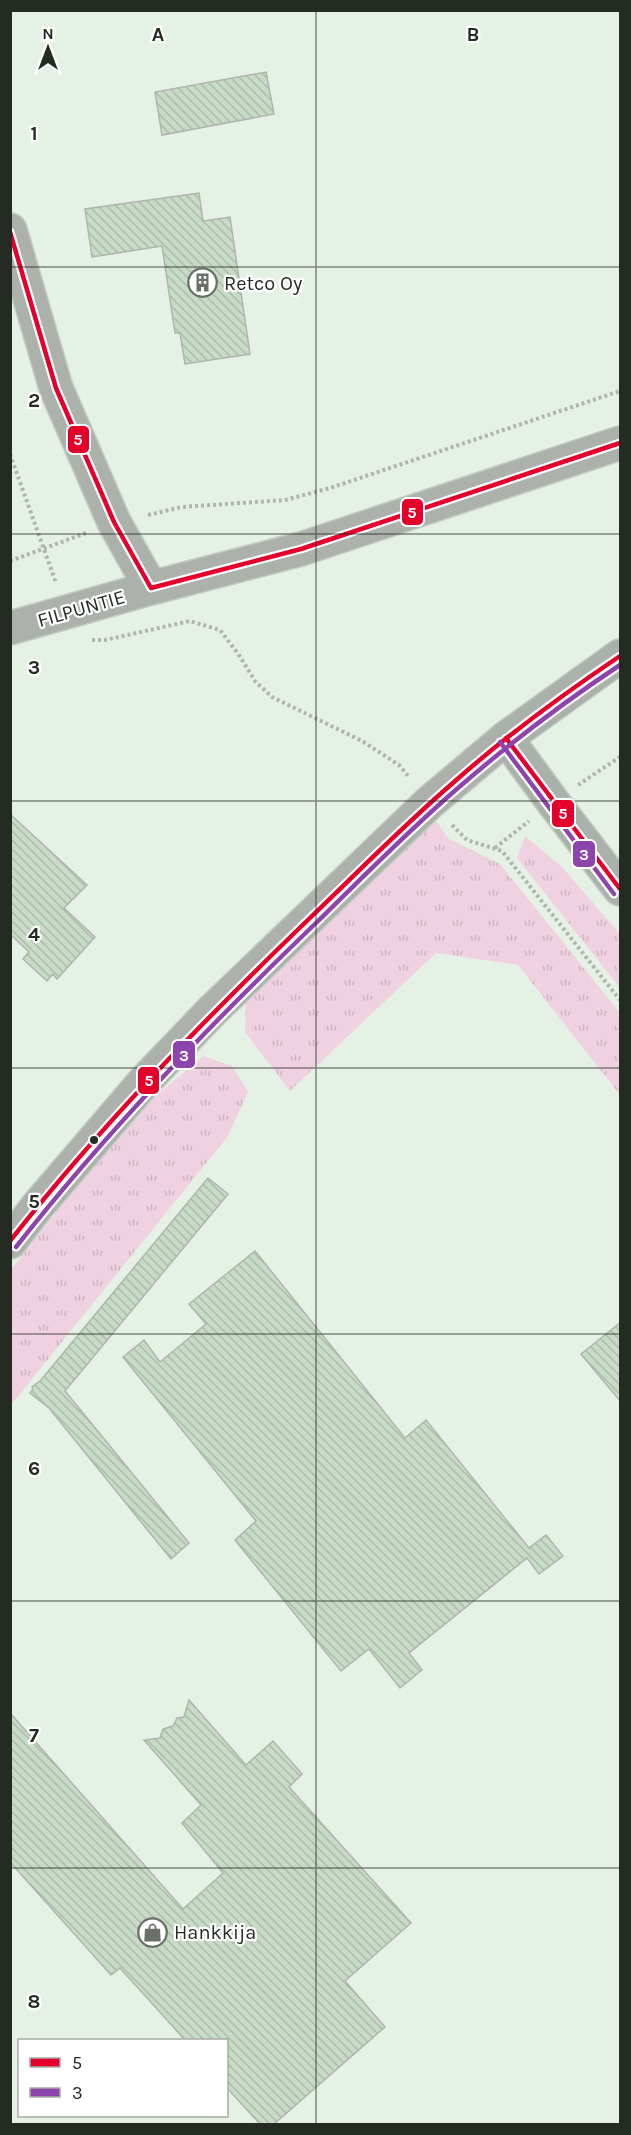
<svg xmlns="http://www.w3.org/2000/svg" width="631" height="2135" font-family="Karla,sans-serif">
  <defs>
    <pattern id="grass-tufts" width="24" height="20" patternUnits="userSpaceOnUse" patternTransform="scale(1.5)"><rect width="24" height="20" fill="#f0d1e1"/><path d="M3 7l-1-3M5 7V3M7 7l1-3M15 17l-1-3M17 17v-4M19 17l1-3" fill="none" stroke="#ceb4c1"/></pattern>
    <pattern id="building-back-hatch" width="6" height="6" patternUnits="userSpaceOnUse" patternTransform="scale(1.5)"><rect width="6" height="6" fill="#c8dbc6"/><path d="M-1 5l2 2M0 0l6 6M5-1l2 2" fill="none" stroke="#acbcaa"/></pattern>
  </defs>
  <rect width="100%" height="100%" fill="#e6f1e5"/>
  <path fill="url(#grass-tufts)" d="M436,821L449,839L500,864L620,1013V1095L518,965L436,953L290,1091L245,1032L246,999L331,915Z
    M525,836L562,867L620,934V988L517,858Z
    M203,1056L232,1066L248,1092L228,1136L11,1405V1270L72,1192L151,1100Z"/>
  <path fill="url(#building-back-hatch)" stroke="#adb5ac" stroke-width="1.5" d="M266,72L274,114L162,135L155,92Z
    M199,193L203,221L230,217L250,354L185,364L180,333H175L162,246L92,257L85,209Z
    M10,814L87,885L64,908L95,937L57,979L53,974L47,981L23,959L29,952L10,934Z
    M208,1178L228,1194L65,1391L189,1543L171,1559L49,1408L30,1393L33,1389L32,1387L41,1380Z
    M255,1251L405,1438L426,1420L529,1548L546,1535L563,1556L539,1574L527,1558L409,1653L422,1670L400,1688L369,1649L341,1671L235,1540L256,1521L123,1357L144,1340L160,1362L206,1324L189,1304Z
    M621,1322V1402L581,1354Z
    M189,1700L246,1765L273,1741L302,1774L289,1787L411,1923L345,1981L385,2027L274,2124H260L226,2087V2040H185L120,1968L111,1975L10,1862V1713L183,1909L223,1873L182,1823L201,1805L144,1740L160,1738L163,1729L173,1726L177,1718L184,1717Z"/>
  <g fill="none" stroke-linecap="round" stroke-linejoin="round">
    <defs>
      <path id="minor" d="M10,628L151,588"/>
      <path id="tertiary" d="M10,230L56,388L114,522L151,588L301,549L620,443
        M10,1242L36,1208L143,1083L212,1011L430,802L506,738"/>
      <path id="secondary" d="M620,656L506,738L553,802L620,889"/>
    </defs>
    <use href="#minor" stroke="#c4cdc3" stroke-width="36"/>
    <use href="#tertiary" stroke="#c4cdc3" stroke-width="36"/>
    <use href="#secondary" stroke="#c4cdc3" stroke-width="36"/>
    <path stroke="#afb5ae" stroke-width="4" stroke-dasharray="3 3" stroke-linecap="butt" d="M10,454L56,583
      M148,515L182,507L285,500L330,488L620,391
      M10,561L86,533
      M92,640H105L190,621L220,630L239,655L255,681L272,697L362,741L399,765L409,777
      M578,785L620,757
      M452,825L467,840L502,851L620,1000
      M495,848L529,821"/>
    <use href="#minor" stroke="#acb1ac" stroke-width="33"/>
    <use href="#tertiary" stroke="#acb1ac" stroke-width="33"/>
    <use href="#secondary" stroke="#aab1aa" stroke-width="33"/>
    <defs>
      <path id="bus-1" d="M10,232L56,388L114,522L151,588L301,549L620,443
        M506,738L620,889
        M10,1241C102,1124 205,1019 312,916C359,871 405,824 454,782C506,736 562,695 620,656"/>
      <path id="bus-2" d="M500,742L614,894
        M16,1247C108,1130 210,1025 317,922C364,876 409,830 458,788C510,743 564,702 620,665"/>
    </defs>
    <use href="#bus-1" stroke="#fff" stroke-width="9"/>
    <use href="#bus-2" stroke="#fff" stroke-width="9"/>
    <use href="#bus-1" stroke="#e4002b" stroke-width="4.5"/>
    <use href="#bus-2" stroke="#8e44ad" stroke-width="4.5"/>
  </g>
  <path fill="none" stroke="#242b23" stroke-width="1.5" stroke-opacity="0.55" d="M316,10V2124M10,267H620M10,534H620M10,801H620M10,1068H620M10,1334H620M10,1601H620M10,1868H620"/>
  <defs>
    <symbol id="building-ring" viewBox="-11 -11 22 22"><circle r="9.5" fill="#fff" stroke="#687067" stroke-width="1.5"/><path d="M-4-6H4V6H1V3H-1V6H-4ZM-2.5-4.3h1.7v1.8h-1.7ZM.8-4.3h1.7v1.8H.8ZM-2.5-1h1.7V.8h-1.7ZM.8-1h1.7V.8H.8Z" fill="#687067"/></symbol>
    <symbol id="shop-ring" viewBox="-11 -11 22 22"><circle r="9.5" fill="#fff" stroke="#687067" stroke-width="1.5"/><path d="M-5-2.5h2.3a2.7 3.5 0 0 1 5.4 0H5L5.5 6h-11ZM-1.5-2.5h3a1.5 2.3 0 0 0-3 0Z" fill="#687067"/></symbol>
  </defs>
  <g fill-rule="evenodd">
    <use href="#building-ring" x="186" y="266" width="33" height="33"/>
    <use href="#shop-ring" x="136" y="1916" width="33" height="33"/>
  </g>
  <circle fill="#242b23" stroke="#fff" stroke-width="2" cx="94" cy="1140" r="5"/>
  <g text-anchor="middle" stroke-width="4.5" stroke-linejoin="round" paint-order="stroke">
    <g font-size="20" fill="#242b23" stroke="#fff" text-anchor="start">
      <text x="224" y="290">Retco Oy</text>
      <text x="174" y="1939">Hankkija</text>
    </g>
    <g font-size="20" fill="#242b23" stroke="#fff">
      <text transform="translate(81 608) rotate(-16)" y="7">FILPUNTIE</text>
    </g>
  </g>
  <g font-size="20" text-anchor="middle" font-weight="bold" fill="#242b23" stroke="#fff" stroke-width="4.5" stroke-linejoin="round" paint-order="stroke">
    <text x="158" y="41">A</text>
    <text x="473" y="41">B</text>
    <text x="34" y="140">1</text>
    <text x="34" y="407">2</text>
    <text x="34" y="674">3</text>
    <text x="34" y="941">4</text>
    <text x="34" y="1208">5</text>
    <text x="34" y="1475">6</text>
    <text x="34" y="1742">7</text>
    <text x="34" y="2008">8</text>
  </g>
  <g stroke="#fff" stroke-width="2">
    <rect x="67" y="425" width="23" height="29" rx="6" fill="#e4002b"/>
    <rect x="401" y="498" width="23" height="28" rx="6" fill="#e4002b"/>
    <rect x="551" y="799" width="24" height="29" rx="6" fill="#e4002b"/>
    <rect x="572" y="840" width="24" height="28" rx="6" fill="#8e44ad"/>
    <rect x="172" y="1040" width="24" height="29" rx="6" fill="#8e44ad"/>
    <rect x="137" y="1066" width="23" height="29" rx="6" fill="#e4002b"/>
  </g>
  <g font-size="16" text-anchor="middle" font-weight="bold" fill="#fff">
    <text x="78" y="445">5</text>
    <text x="412" y="518">5</text>
    <text x="563" y="819">5</text>
    <text x="584" y="860">3</text>
    <text x="184" y="1061">3</text>
    <text x="149" y="1086">5</text>
  </g>
  <rect width="631" height="2135" fill="none" stroke="#242b23" stroke-width="24"/>
  <rect x="18" y="2039" width="210" height="78" fill="#ffffff" stroke="#a7aaa7" stroke-width="1.5"/>
  <rect x="30" y="2058" width="30" height="9" fill="#e4002b" stroke="#a7aaa7" stroke-width="1.5"/>
  <text x="72" y="2069" font-size="18" fill="#242b23">5</text>
  <rect x="30" y="2088" width="30" height="9" fill="#8e44ad" stroke="#a7aaa7" stroke-width="1.5"/>
  <text x="72" y="2099" font-size="18" fill="#242b23">3</text>
  <g transform="translate(48 48)" stroke="#ffffff" stroke-width="4.5" paint-order="stroke">
  <path d="M0-4.5L10 22L0 15L-10 22Z" fill="#242b23"/>
  <text y="-9" font-size="16" font-weight="bold" text-anchor="middle" fill="#242b23">N</text>
  </g>
</svg>
